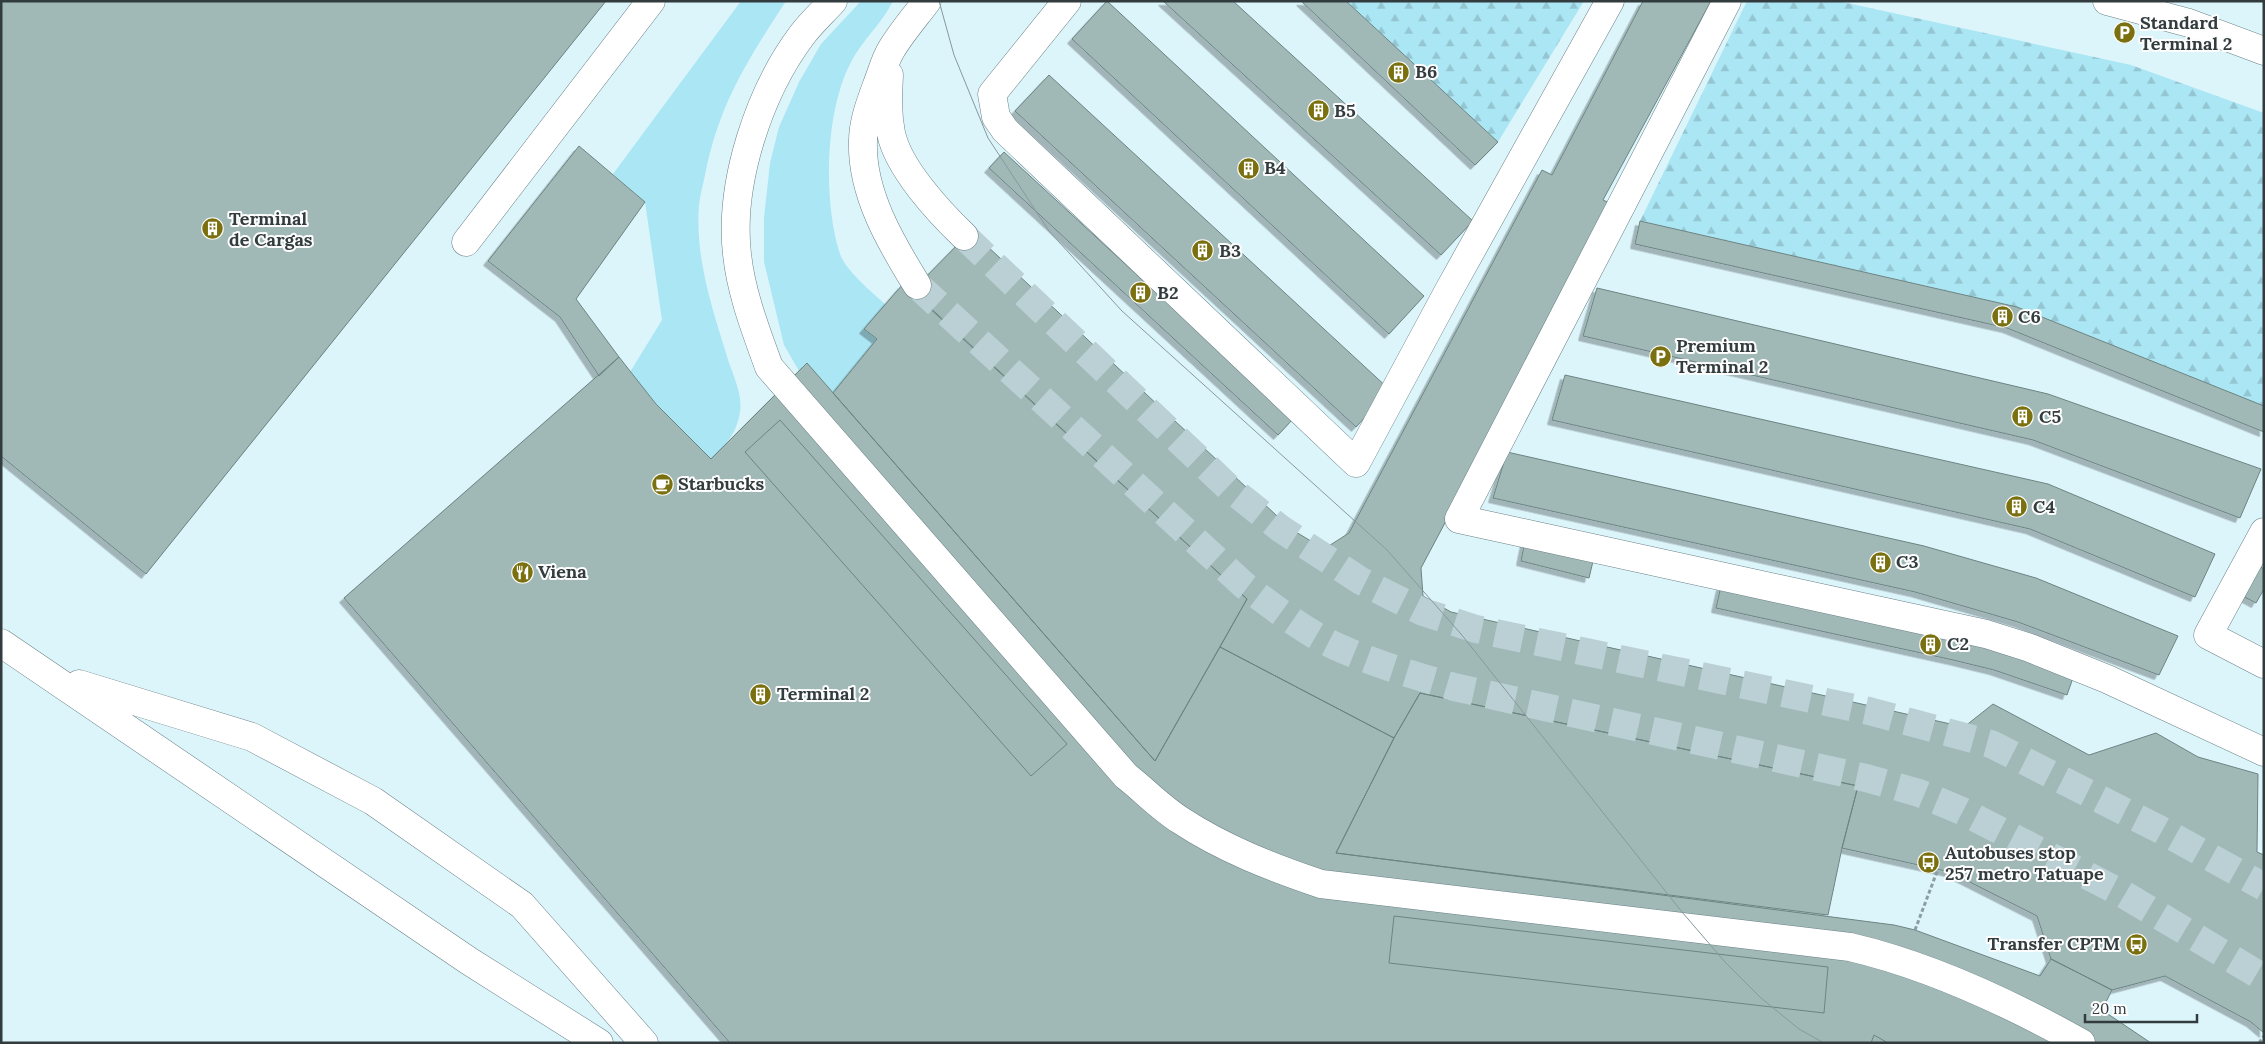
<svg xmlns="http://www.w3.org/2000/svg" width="2265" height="1044" font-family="Lora,serif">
  <defs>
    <pattern id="forest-firs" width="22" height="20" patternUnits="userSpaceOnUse" patternTransform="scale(1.25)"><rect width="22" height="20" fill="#abe6f4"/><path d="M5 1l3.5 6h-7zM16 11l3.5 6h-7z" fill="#94c6d2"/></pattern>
    <filter id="shadow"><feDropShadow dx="-4.5" dy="4.5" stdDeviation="0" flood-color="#0004"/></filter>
  </defs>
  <rect width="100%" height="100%" fill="#dcf5fb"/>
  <path fill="#abe6f4" d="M741,1H786C747,61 719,104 705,175C703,185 700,195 699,205C695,256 711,305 726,353C731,372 743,392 740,412C736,435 727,443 711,459L656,404L630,372L662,320L645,202L613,174Z
    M861,1H893C882,24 861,41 850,64C825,113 823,202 840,254C846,271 872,292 886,305L877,339L833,393L799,371L784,345L764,262V218L770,163L779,127L799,82L821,44Z"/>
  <path fill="url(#forest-firs)" d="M1346,1H1584L1498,142Z
    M1747,1H1838L2131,65L2264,113V406L2017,307L1640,221Z"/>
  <path fill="#a0b9b7" stroke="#6c8482" filter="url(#shadow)" d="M1,1H606L146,574L1,456Z
    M1107,1L1424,296L1389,334L1072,39Z
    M1163,1H1233L1473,221L1441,255Z
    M1301,1H1346L1498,142L1475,165Z
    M1643,1H1711L1603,200L1614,205L1421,568L1423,596L1451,612L1964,727L1993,704L2089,755L2156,733L2198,757L2258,774L2257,852L2264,855V1033L2251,1022L2165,976L2112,990L2051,959L2037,916L1950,872L1842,848L1858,786L1420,693L1394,738L1220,647L1247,599L912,291L971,231L1291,529L1324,549L1349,533L1542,170L1552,175Z
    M1049,75L1390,390L1356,427L1015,111Z
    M579,146L645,202L576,299L619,357L599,376L560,317L488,261Z
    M1004,152L1293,419L1278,435L989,168Z
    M1640,221L2017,307L2264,406V432L2007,328L1635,244Z
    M903,284L1247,599L1155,761L833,393L877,339L864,329Z
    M1597,288L2048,394L2261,469L2240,518L2033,440L1583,336Z
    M619,357L656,404L711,459L807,363L1155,761L1220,647L1394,738L1336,853L1894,925L1915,930L2040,976L2051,959L2112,990L2102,1010L2151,1043H730L344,598Z
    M1565,375L2048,484L2215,554L2195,597L2030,529L1552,420Z
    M780,420L1067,744L1031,776L745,452Z
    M1507,452L1924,546L2036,578L2178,636L2159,675L2018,622L1915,592L1493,498Z
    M1525,541L1594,557L1589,578L1521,561Z
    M2257,565L2264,569V589L2256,603L2241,595Z
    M1721,586L2000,650L2074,675L2067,695L1994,670L1953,660L1716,608Z
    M1420,693L1858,786L1842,848L1828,915L1336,853L1394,738Z
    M1394,916L1828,967L1824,1013L1389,963Z
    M1874,1035L1888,1043H1871Z"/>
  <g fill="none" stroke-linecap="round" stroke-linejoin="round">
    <path stroke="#bad0d5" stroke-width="28" stroke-dasharray="28 14" stroke-linecap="butt" d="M964,236L1228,487L1281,529L1361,581L1423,612L1476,629L1869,711L1991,744L2159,829L2264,887
      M917,285L1245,586C1272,606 1301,629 1331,644C1371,663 1413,675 1454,687L1866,778L1919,793L1962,811L2123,894L2264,978"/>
    <defs>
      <path id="minor" d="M833,1C823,12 811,23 802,35C759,92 729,183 737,254C741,293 756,331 769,367L1126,776C1144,790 1161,808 1180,820C1224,849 1271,867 1321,884L1850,947C1931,966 2008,1002 2081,1043
        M1067,1L992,94L996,117L1005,130L1356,463L1448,292L1610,1
        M1727,1L1459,519L1986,634L2030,648L2107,679L2264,752
        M2107,1L2189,23L2264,51
        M889,75C888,95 887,113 891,133C898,168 939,212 964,236
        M466,242L651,1
        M917,285C891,243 861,193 863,141C863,121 871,101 878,82C882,72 885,60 891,50C901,33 915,17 927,1
        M2264,532L2208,635L2264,664
        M1,643L469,961L599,1043
        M79,684L252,737L373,801L522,905L644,1043"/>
    </defs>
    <use href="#minor" stroke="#6a8186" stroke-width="29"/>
    <path stroke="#8b9da1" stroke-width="3" stroke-dasharray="4 2.5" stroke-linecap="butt" d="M1915,930L1938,869
      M2259,1043L2264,1036"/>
    <use href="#minor" stroke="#fff" stroke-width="28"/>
    <path stroke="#87999d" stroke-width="1" d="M939,1L954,55L988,138L1049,231L1122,311L1387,550L1461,634L1682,912L1725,962L1761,998L1799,1029L1824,1043"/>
  </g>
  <defs>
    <symbol id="parking-disc" viewBox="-11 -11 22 22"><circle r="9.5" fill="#7a700f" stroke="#fdfdfd"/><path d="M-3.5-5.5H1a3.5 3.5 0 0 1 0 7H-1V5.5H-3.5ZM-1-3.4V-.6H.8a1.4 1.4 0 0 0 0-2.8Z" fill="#fff"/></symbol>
    <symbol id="building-disc" viewBox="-11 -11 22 22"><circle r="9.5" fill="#7a700f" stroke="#fdfdfd"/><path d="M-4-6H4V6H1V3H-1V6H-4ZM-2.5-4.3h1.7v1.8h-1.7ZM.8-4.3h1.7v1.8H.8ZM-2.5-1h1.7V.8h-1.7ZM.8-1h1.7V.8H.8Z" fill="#fff"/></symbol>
    <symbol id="cafe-disc" viewBox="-11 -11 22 22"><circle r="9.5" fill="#7a700f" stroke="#fdfdfd"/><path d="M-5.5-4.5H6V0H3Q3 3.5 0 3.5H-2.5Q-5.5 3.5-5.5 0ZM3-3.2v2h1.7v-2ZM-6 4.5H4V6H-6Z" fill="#fff"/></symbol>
    <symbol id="restaurant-disc" viewBox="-11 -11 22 22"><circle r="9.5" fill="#7a700f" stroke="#fdfdfd"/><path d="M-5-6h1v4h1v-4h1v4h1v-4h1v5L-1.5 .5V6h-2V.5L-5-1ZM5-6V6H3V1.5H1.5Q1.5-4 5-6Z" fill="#fff"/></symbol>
    <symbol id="bus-disc" viewBox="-11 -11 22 22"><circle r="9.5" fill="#7a700f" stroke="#fdfdfd"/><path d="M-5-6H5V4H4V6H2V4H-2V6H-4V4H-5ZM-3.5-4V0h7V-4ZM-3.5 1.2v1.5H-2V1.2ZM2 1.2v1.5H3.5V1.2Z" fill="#fff"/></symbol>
  </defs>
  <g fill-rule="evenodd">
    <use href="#parking-disc" x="2112" y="20" width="25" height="25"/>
    <use href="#building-disc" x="1386" y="60" width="25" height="25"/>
    <use href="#building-disc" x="1306" y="98" width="25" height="25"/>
    <use href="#building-disc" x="1236" y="156" width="25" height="25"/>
    <use href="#building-disc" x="200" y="216" width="25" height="25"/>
    <use href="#building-disc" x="1190" y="238" width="25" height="25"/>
    <use href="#building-disc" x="1128" y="280" width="25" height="25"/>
    <use href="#building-disc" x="1990" y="304" width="25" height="25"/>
    <use href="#parking-disc" x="1648" y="344" width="25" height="25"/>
    <use href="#building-disc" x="2010" y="404" width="25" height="25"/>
    <use href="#cafe-disc" x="650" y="472" width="25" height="25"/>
    <use href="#building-disc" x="2004" y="494" width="25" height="25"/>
    <use href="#building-disc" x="1868" y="550" width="25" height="25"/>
    <use href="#restaurant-disc" x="510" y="560" width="25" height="25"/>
    <use href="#building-disc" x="1918" y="632" width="25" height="25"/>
    <use href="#building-disc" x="748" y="682" width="25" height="25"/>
    <use href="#bus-disc" x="1916" y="850" width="25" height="25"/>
    <use href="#bus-disc" x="2124" y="932" width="25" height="25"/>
  </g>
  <g text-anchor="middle" stroke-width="4" stroke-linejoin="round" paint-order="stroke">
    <g font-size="18" font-weight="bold" fill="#323c3e" stroke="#fdfdfd" text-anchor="start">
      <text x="2140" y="29">Standard<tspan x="2140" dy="21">Terminal 2</tspan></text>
      <text x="1415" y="78">B6</text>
      <text x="1334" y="117">B5</text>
      <text x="1264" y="174">B4</text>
      <text x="229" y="225">Terminal<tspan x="229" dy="21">de Cargas</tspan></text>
      <text x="1219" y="257">B3</text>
      <text x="1157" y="299">B2</text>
      <text x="2018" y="323">C6</text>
      <text x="1676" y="352">Premium<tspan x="1676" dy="21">Terminal 2</tspan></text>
      <text x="2039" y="423">C5</text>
      <text x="678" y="490">Starbucks</text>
      <text x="2033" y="513">C4</text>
      <text x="1896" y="568">C3</text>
      <text x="538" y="578">Viena</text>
      <text x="1947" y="650">C2</text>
      <text x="777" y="700">Terminal 2</text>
      <text x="1945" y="859">Autobuses stop<tspan x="1945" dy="21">257 metro Tatuape</tspan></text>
      <text x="2120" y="950" text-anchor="end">Transfer CPTM</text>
    </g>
  </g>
  <rect width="2265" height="1044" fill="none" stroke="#323c3e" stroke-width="5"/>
  <path d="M2085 1014v8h112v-8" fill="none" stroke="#323c3e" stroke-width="2.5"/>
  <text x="2092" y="1014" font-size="15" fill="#323c3e" stroke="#fdfdfd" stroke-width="4" paint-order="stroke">20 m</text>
</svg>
